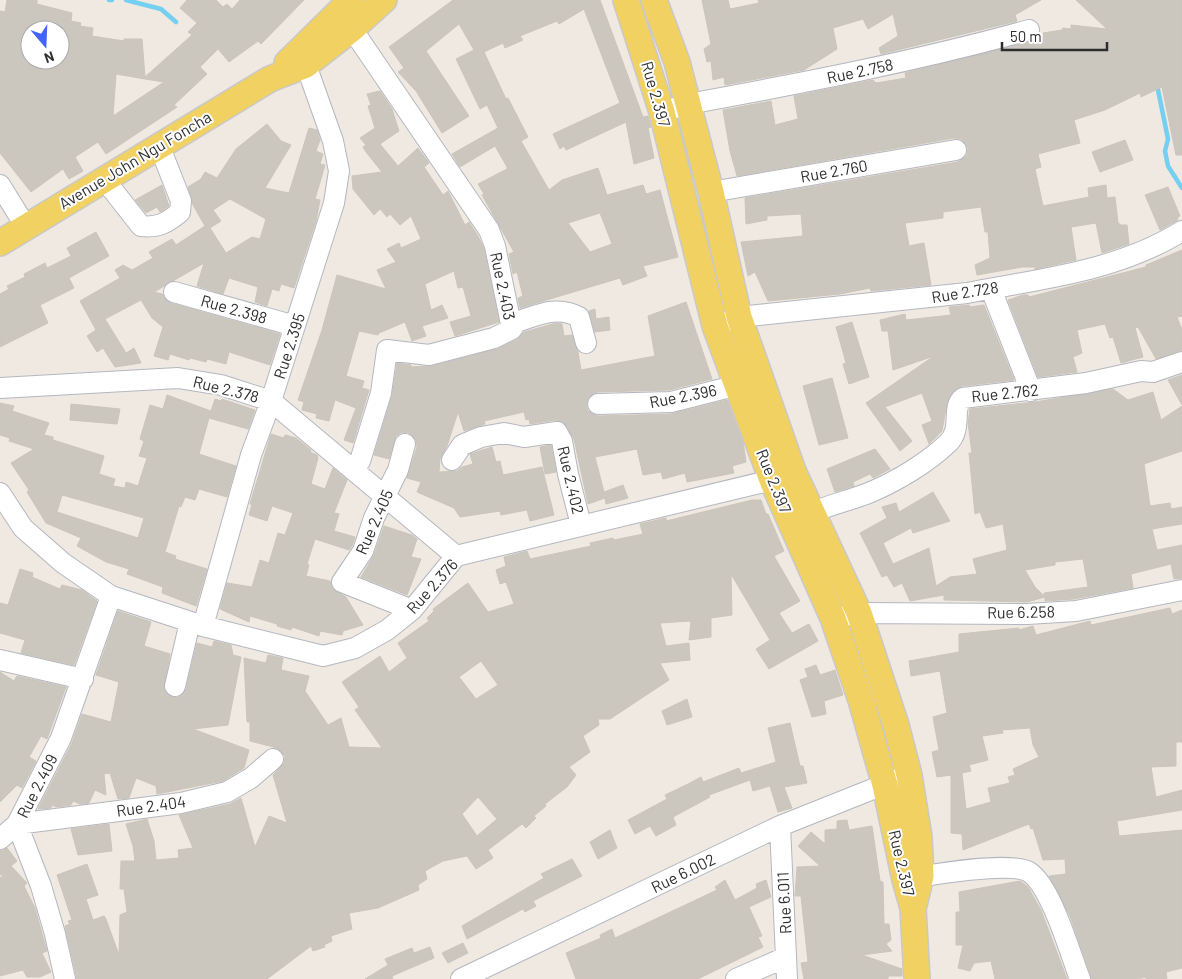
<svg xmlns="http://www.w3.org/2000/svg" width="1182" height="979" font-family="Barlow,sans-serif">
  <rect width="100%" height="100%" fill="#efe9e1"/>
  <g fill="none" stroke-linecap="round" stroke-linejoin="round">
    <path stroke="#75cff0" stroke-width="4.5" d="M109,0H112
      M126,0L161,9L176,22
      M1157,85L1168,139L1165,151L1168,166L1182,188"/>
  </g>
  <path fill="#cbc7bf" stroke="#cbc5ba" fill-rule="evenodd" d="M7,0H37V4L72,13L71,21L81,23L80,26L93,28L92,36L124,41V39H142L145,77L192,35L188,32L197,23L180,8L187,0H216L223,7L227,4L232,9L240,0H304L261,44L258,41L229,62L218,49L200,67L207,74L174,105L177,107L106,154L98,142L75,157L83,171L69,179L63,169L31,192L0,153V11L5,12ZM30,30H60V60H30ZM116,74L145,79L164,82L113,116Z
    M453,0H600L643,117L648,116L651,127L648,128L654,158L634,164L626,122L566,150L564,146L560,149L553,134L620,103L584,9L559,24L557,21L520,36L523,40L505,48L503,43L484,52L506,99L508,98L528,137L521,141L549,190L562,180L598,168L607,195L643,185L646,194L660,190L678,257L643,266L647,276L623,285L620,278L520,308L518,298L523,296L517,272L513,274L509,254L514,252L482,195L484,194L478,184L507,169V167L495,146L460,167L452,154L498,128L487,105L480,109L456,59L474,50L459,24L426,51L469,116L442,133L416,91L398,72L404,68L389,47ZM600,213L612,244L590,252L568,223Z
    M702,0H728L730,9L759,3L758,0H1041L1015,15L1017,21L881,54L879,48L898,36L893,14L868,29L863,19L833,28L837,49L804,70L725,85L724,77L713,80L711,61L707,62L704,49L711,44Z
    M1076,0H1182V155H1176L1162,87L1141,97L1140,93L1105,110L1074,120L1080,143L1038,154L1041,167L1035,169L1043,206L1089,197L1088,188L1106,185L1107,198L1115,197L1118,223L1121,225H1127L1129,244L1102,253L1096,223L1071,227L1076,260L1035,269V267H1022L977,275L975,265L990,258L988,232H985L981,207L943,212V218L905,223L909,246L924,243L931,285L871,291L870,288L840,294L768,301L755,272L748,276L741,242L803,236L801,214L767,216V220L746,224L745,198L958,162L967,155L968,148L961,139L954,138L737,176L730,151L723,110L771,101L775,125L798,119L794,96L873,80L876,83L906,78L905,73L1032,41L1044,36L1043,33L1062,30L1063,28L1071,29V25L1107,29Z
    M380,91L392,109L399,131L380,144L398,166L418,148L429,163L424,167L443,195L448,191L465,225L469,222L478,236L484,249L499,322L455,336L450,322L471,316L463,287L458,288L454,271L425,284L431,310L442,305L448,318L422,326L426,336L412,341L405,322L379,333L378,335L359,331L346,376L364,381L362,388L369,390L353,443L344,440L356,408L335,400L329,421L316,418L317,414L302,410L304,402L298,400L322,330L337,275L386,289L377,270L396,262L387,249L399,243L401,248L421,239L411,216L400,225L390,214L387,217L380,209L374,215L353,189L352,176L382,172L366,152L363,147L366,145L360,138L375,128L368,106L371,105L367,94Z
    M267,124L281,141L291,145L265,188L289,193L309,128L317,130L320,140L316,151L323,154L320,164L325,165L315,199L320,200L316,221L294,288L281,284L279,291L272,289L267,306L255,302L258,287L229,278L223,294L197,286L204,263L154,292L162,294L171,303L280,334L270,365L229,352L226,364L207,359L206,362L190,358L189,360L170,354L168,360L154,356L163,327L152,318L141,300L105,319L126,353L134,348L141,363L115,367L103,348L97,352L87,336L96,330L80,301L120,278L115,270L123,265L132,270L153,258L149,252L172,239L176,245L205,226L193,205L188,187L201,179L205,172L217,178L236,149ZM230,199L266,219L260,239L252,237L226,253L210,228L221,221L213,210Z
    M1125,140L1133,160L1100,172L1092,152Z
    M162,185L169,206L160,212L157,207L146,213L135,200Z
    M1168,187L1180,216L1177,218L1178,220L1160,230L1145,195Z
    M96,232L109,256L69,278L74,288L40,305L48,323L0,347V294L9,289L7,286L25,277L24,274L45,263L47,268L71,256L67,248Z
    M1182,250V316L1177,317L1182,330V350L1156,359L1138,327L1135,328L1143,357L1121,363L1113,337L1110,338L1105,324L1077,330L1082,353L1073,357L1077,372L1038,377L1008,300L1023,295H1028L1029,297L1146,267V265Z
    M686,302L712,379L669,390L597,392L588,398L586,405L588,411L598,416L671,414L727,400L743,442L746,462L732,466L734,473L687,482L685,473L663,479L661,472L643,475L637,449L595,457L604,492L623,485L628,498L606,504L605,498L588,504L574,439L563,422L555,420L530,424L529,419L526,420L524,412L484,421L485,424L464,431L458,412L447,446L440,459L439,472L457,471L462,467L473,464L470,454L492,447L496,462L500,461L503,475L542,467L554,515L530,521L527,510L501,515L500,511L460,517L454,508L417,492L421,482L407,478L417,447L416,440L409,433L402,432L396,436L389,459L374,455L392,396L397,363L411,365V367L432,366L497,349L518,339L524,332L556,323L562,324L564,336L572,335L578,352L581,370L655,356L648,316Z
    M969,305L970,307L984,305L1014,380L962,386L955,390L947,403L942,431L929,444L922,425L932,421L922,393L885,407L912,441L900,451L866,403L934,356L893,370L888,331H882L880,320L905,314L906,320L951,315L949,307Z
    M595,309L596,319L609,317L610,330L595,332L589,311Z
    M852,322L869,377L849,384L843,364L846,363L836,327Z
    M1182,375V405L1168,380Z
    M832,378L848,438L819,445L803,386Z
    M1113,389L1128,400L1153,392L1161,420L1182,406V451L1144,464L1150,506L1170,503L1171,509L1182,507V524L1152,529L1157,550L1182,545V578L1174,579L1171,564L1131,574L1133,588L1074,599L1045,601V597L1027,602L944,600V595L910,601L902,583L894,587L887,575L882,577L860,533L887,518L882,507L896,503L899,512L933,492L950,521L913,533L911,528L883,543L893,564L929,548L936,586L950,577L977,574L973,559L1007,550L1003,524L986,528L980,512L975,514L969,453H972L968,423L970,409L1035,402ZM1083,559L1088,587L1044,593V596L1035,587L1025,570L1055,565V562Z
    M167,395L211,411L215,399L221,401L222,399L255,410L248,429L209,418L199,454L236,466L227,497L199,489L195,500L185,497L181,507L179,506L165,552L176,556L175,559L207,569L196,606L162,593L163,587L127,574L129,569L106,562L77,546L81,538L46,523L27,492L29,490L11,463L34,449L9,441L10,438L0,435V403L14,406L12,411L49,423L44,435L53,437V440L104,456L99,474L115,479L113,486L125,488L126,482L138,486L147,458L139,456L144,441L140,439L150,405L163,409ZM62,495L144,518L138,538L57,512Z
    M71,404L120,409L117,424L70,420Z
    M271,434L284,438L285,435L296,438L311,450L310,452L317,455L318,458L311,484L325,489L333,468L347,480L334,513L339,514L334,531L355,537L352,546L349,550L315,539L307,564L309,565L306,576L330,581L333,589L346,597L363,625L343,631L342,635L320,631L319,636L292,627L291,630L277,626V624L250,616L249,622L220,609L227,583L252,587L260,560L269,563L278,533L285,535L293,513L272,506L267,521L249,515L252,504H250Z
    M551,445L556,472L545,474L540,447Z
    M875,449L890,469L873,478L870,474L853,482L854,486L835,492L827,469Z
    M752,500H761L766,514H768L784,551L774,556L800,601L779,613L792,633L809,624L818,641L769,669L756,649L770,640L731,574L732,615L711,618V637L689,640L691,621L660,623L666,646L689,643L690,660L660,663L669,680L610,719H598L599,725L583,736L590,752L569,767L576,775L567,787L545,804L546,806L534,816L536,818L526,828L522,824L488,850L493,858L476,869L467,856L443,861L425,871L427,879L418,885L419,890L378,908L349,913L352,929L331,936L332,941L324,945L325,947L313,951L311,946L267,979H77L65,926L70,924L68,921L72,920L57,875L87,864L98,895L86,899L93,920L104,916L106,919L119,955L120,915L127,912L124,889H120L121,861H135L133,846L126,824L147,819L154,841L156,860L179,858L178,850L193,848L179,815L230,804L241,798L255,847L269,816L287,823L273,775L284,763L285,756L277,748L250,741V722H247L244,658L266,663L268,655L283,658L281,670L309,676L305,691L328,725L341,718L349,747L382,748L355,710L359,707L342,682L380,656L389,672L407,658L398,643L429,621L427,618L434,611L433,609L468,583L488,612L514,604L506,582L500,584L496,570L506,566L504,557L527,551L530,559L591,546L590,543L613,538L614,540L643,534L640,524L666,518V521ZM481,661L498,685L476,699L459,677ZM478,797L497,819L477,836L462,814Z
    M384,526L412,535L417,539L411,557L421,559L407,595L361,577L374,555Z
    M20,569L33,573L32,577L60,589L62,585L82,590L97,601L74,665L21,653L25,640L0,633V603L8,605Z
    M1170,608L1172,614L1182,610V742H1176V766L1151,767L1156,797L1182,790V810L1117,821L1119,836L1182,830V968L1166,972L1167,979H1146V977L1137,979H1092L1070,916L1049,876L1066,874L1065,859L1043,860L1033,828L1031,829L1029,824L963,850L962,834L951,833V775L937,777L932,752L939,750L933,717L947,713L940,671L911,676L909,661L959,652V634L1019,628V630L1033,626L1036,635L1090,621L1091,625ZM1030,728L1033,745L1039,757L1013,769L1015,775L1008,777L1010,783L988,788L991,802L966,809L962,773L971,771L969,765L988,760L982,736L1003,733L1002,730Z
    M118,611L151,622L144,646L170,654L164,689L172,697H179L186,689L197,643L212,647L214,641L231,645L233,655L241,657L228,725L193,729L249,750L244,768L223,781L157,794L156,786L136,778L129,798L118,799L110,773L104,774L106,795L95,790L89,803L80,804L73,801L71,805L56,807L52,805L51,808L38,809L72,743L82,714L111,722L119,682L96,675Z
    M816,665L820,675L835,670L843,695L824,701L826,714L812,717L800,680L808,677L805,669Z
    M0,672L14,681L17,676L66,687L47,739L41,736L29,757L36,761L22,788L17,785L0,802Z
    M687,699L692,717L667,725L662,711Z
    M790,723L800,766H803L807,783L784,787L792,808L778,812L770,786L753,791L750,780L709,795L710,797L673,817L676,825L656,836L650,826L635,834L628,820L667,799L665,795L688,784L701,777L703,782L739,768L741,773L776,762L768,728Z
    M847,820L849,830L872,826L880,881L883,882L884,924H889L891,940L886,944L892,951L862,955L902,969V976H888V979H804L801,963L808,962L801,896H795L797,867L820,866L798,846L811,832L825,844V830L837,829V821Z
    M109,824L112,851L78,855L71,829Z
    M610,830L617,848L598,859L590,842Z
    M7,848L17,861L11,866L27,883L24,886L35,908L43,937L47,951L42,953L51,972L40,977H27L23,970L0,976V878L4,875H0V851Z
    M572,859L582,876L533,901L536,906L525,912L523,909L467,939L462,926L544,878L541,874Z
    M725,880L735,900L757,888L756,884L766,880L771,897L749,907L762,936L758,937L763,947L698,979H576L566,953L601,938L600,935L612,929L615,938L717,890L715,887Z
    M1020,881L1028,887L1041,910L1067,979H995L991,961L974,963L970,971L958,968L963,945H956V912H960L959,892Z
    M463,943L468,953L448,963L442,953Z
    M430,947L434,958L392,976L393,979H365L388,965L385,959L412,948L414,953Z"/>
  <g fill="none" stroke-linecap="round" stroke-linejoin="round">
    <defs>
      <path id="minor" d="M352,29L489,230L495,246L512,329L494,338L429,355L387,350L381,393L360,461L353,470
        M662,112L688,104C803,83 917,61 1029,30
        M104,179L141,226C158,228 167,223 180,212L181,201L159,145
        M0,185L26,227
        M711,192L956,150
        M991,289L1031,391
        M174,292L295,326
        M726,322L739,317L967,293C1040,279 1118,271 1182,231
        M512,329L516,322C538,315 557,305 579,317L586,343
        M0,388L178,378L221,385L271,401L456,556
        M598,404L671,402L738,385
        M405,444L398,470L374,518L363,551L342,582L412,610
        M452,460L462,445L481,437L504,433L524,437L557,432L562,441L568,474L581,525
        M0,493L23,528L63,563L111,596L203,626L323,656L355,648L387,630L412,610L456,556L772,480L784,474
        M799,519C821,506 847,502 871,492C897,481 927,463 948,443C963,429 951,407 963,398L1086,383L1141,371L1153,372L1182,362
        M845,616L859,613L1027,614L1076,611L1182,590
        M203,626L251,455L271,401L334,203L339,171L333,141L306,65
        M0,660L83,679
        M175,686L190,622
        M780,826L787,979
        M0,839L17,824L181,803L227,792L251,778L273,759
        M907,879C929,875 1011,861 1029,872C1051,886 1070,953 1080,979
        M65,979L55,934L41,886L17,824L61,738L111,596
        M461,979L780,826L898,779
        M736,979L786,957"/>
      <path id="major" d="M626,0L662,112L715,326L772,480L833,618L861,700L885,785L905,880L913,908L917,979
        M654,0L677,62L711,192L739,317L793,471L859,613L896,725L909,775L919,837L921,876L914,905
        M287,63L351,0
        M0,243L270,79L306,65L352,29L384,0"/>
    </defs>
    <use href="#minor" stroke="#b4b7c1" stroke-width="22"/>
    <use href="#major" stroke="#c9c9c9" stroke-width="28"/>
    <use href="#minor" stroke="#fff" stroke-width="20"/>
    <use href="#major" stroke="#f2d163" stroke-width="25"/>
  </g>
  <g text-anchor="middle" stroke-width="4" stroke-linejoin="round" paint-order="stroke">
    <g font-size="16" fill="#2e2e2e" stroke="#fff">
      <text transform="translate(860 71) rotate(-12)" y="6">Rue 2.758</text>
      <text transform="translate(656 94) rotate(74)" y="6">Rue 2.397</text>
      <text transform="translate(135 160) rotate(-31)" y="6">Avenue John Ngu Foncha</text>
      <text transform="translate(834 171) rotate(-10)" y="6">Rue 2.760</text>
      <text transform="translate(503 286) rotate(78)" y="6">Rue 2.403</text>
      <text transform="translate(965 292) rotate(-9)" y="6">Rue 2.728</text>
      <text transform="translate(234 309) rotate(16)" y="6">Rue 2.398</text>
      <text transform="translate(289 346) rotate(-72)" y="6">Rue 2.395</text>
      <text transform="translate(226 389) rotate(14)" y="6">Rue 2.378</text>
      <text transform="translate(1005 393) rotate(-6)" y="6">Rue 2.762</text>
      <text transform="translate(683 396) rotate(-11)" y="6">Rue 2.396</text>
      <text transform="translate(571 480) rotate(77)" y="6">Rue 2.402</text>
      <text transform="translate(774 481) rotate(68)" y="6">Rue 2.397</text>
      <text transform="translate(374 522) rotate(-66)" y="6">Rue 2.405</text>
      <text transform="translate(432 586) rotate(-48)" y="6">Rue 2.376</text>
      <text transform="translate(1021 612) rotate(-1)" y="6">Rue 6.258</text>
      <text transform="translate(37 786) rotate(-63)" y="6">Rue 2.409</text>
      <text transform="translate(151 806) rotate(-8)" y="6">Rue 2.404</text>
      <text transform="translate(902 863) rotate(77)" y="6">Rue 2.397</text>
      <text transform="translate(683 873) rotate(-26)" y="6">Rue 6.002</text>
      <text transform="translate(784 903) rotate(-93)" y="6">Rue 6.011</text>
    </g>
  </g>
  <g transform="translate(45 45) rotate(161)"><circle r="24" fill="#ffffff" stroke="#ababab"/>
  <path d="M0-4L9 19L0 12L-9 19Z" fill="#4264fb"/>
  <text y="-8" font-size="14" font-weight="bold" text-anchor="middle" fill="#2e2e2e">N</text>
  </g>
  <path d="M1002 42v8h105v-8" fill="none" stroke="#2e2e2e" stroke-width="2.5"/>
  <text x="1010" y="42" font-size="15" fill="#2e2e2e" stroke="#ffffff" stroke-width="4" paint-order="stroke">50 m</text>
</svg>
